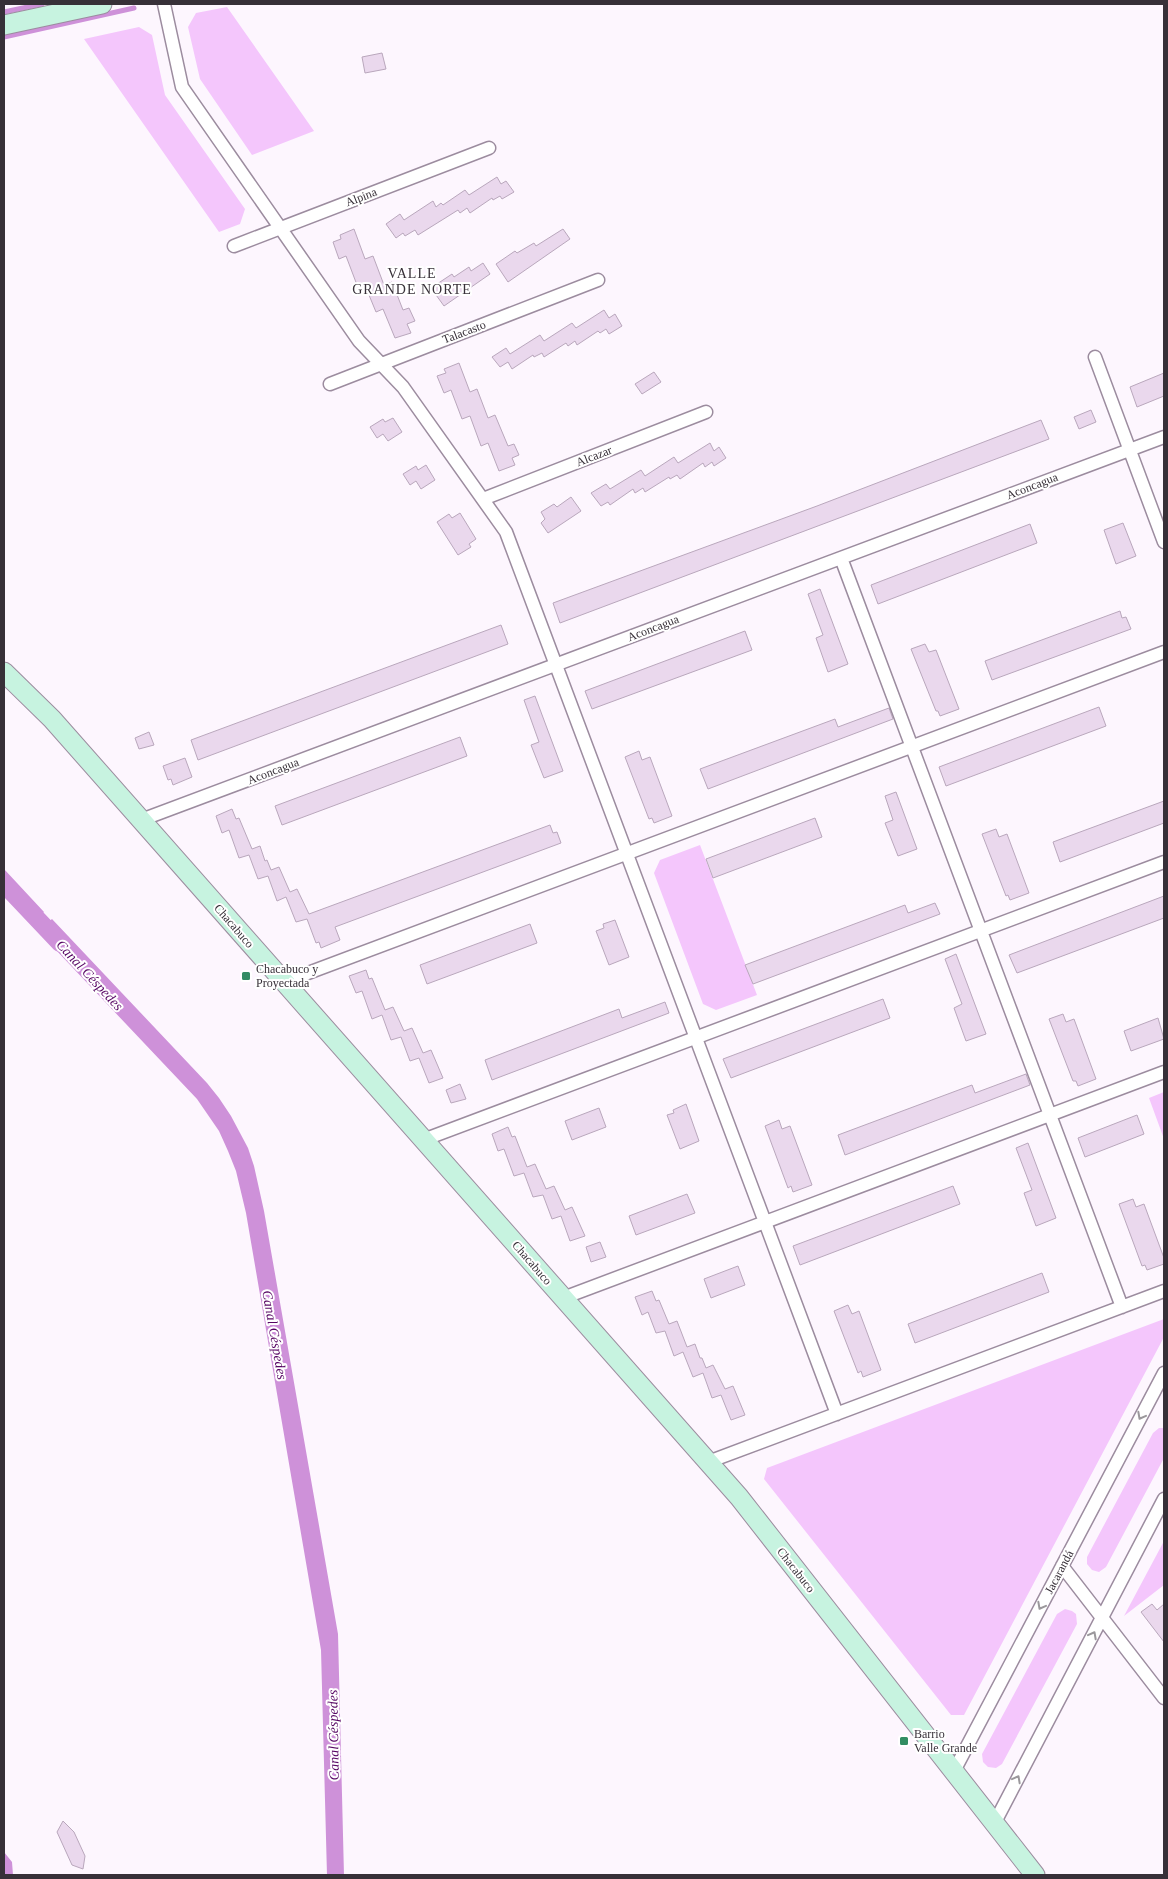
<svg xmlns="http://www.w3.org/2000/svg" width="1168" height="1879" font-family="'Times New Roman',serif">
  <rect width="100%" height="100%" fill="#fdf6fe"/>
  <path fill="#f4c6fc" d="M227,7L314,131L252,155L200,79L188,27L196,13Z
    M139,27L152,35L165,95L245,209L240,224L219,232L84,39Z
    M700,845L757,995L716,1010L703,1004L654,873L660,860Z
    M1164,1092V1139L1149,1098Z
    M1164,1319V1337L964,1715H951L764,1479L767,1468Z
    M1159,1428H1164V1458L1106,1567L1099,1572L1092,1570L1087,1564V1557L1153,1433Z
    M1164,1541V1585L1124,1616Z
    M1065,1609L1072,1611L1076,1614L1077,1624L1002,1764L996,1768L988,1767L983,1762L982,1754L1057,1614Z"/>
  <path fill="#ce91d9" d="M4,869L44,912L31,924L4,895Z
    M52,919L207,1083L219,1098L231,1116L248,1148L254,1166L264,1211L338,1634L344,1875H327L321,1650L246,1213L236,1171L228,1151L219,1131L197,1099L38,931Z
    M4,1852L12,1862L13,1875H4Z"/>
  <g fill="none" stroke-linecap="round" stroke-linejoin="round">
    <path stroke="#ce91d9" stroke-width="5" d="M4,12L42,4
      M4,37L134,8"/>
    <path stroke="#ce91d9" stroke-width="18" d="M4,884L60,943"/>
  </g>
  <path fill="#ead8ed" stroke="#b9a7bc" d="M382,53L386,69L365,73L362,57Z
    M497,177L501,184L506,181L514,192L502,199L500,196L493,200L492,198L470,213L467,208L460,213L458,210L418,235L415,230L405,236L403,233L396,238L386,224L400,214L404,220L433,201L436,207L441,203L443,205L465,190L469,195Z
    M354,229L365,259L373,256L384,285L392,282L403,310L409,308L415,321L407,324L411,333L395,338L383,309L376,312L364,283L357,285L346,256L339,259L333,242L341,239L340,235Z
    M563,229L570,239L508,282L496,264L515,251L517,253L534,243L536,246Z
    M483,263L490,274L444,306L431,288L452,274L454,277L469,267L471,271Z
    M604,310L609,318L615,314L622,326L609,334L606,329L600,333L598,331L577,345L575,341L568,346L566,343L544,357L542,353L534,357L533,355L512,369L508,362L500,367L492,357L506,348L510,354L540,335L544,341L572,323L576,328Z
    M459,363L470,392L477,389L488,418L495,415L508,446L514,444L519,455L512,458L515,465L499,471L488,443L481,446L470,416L462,419L451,390L444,393L437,376L446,373L444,369Z
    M654,372L661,382L642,394L635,384Z
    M1164,373V396L1137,407L1130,387Z
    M1091,410L1096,422L1079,429L1074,417Z
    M393,418L402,432L388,441L383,434L377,438L370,427L383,419L385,422Z
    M1041,420L1049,439L560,623L553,603L817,506Z
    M710,443L714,451L719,447L726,458L714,466L712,462L705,467L703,463L680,479L677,475L670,479L669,477L645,492L643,488L635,493L633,489L610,505L608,502L601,506L591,493L606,484L610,489L641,470L645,476L674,457L678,463Z
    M426,465L435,480L421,489L416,481L410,485L403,474L416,466L418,470Z
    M571,497L581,511L548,533L541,523L545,519L541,512L554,504L557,507Z
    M460,513L476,539L469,544L471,547L458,555L437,522L449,514L452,518Z
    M1123,523L1136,556L1116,564L1104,530Z
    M1030,524L1037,543L878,604L871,585Z
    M820,589L848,664L828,672L816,638L823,635L808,594Z
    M1120,611L1122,618L1126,617L1131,629L992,680L985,661Z
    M501,625L508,644L198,760L191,740Z
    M745,631L752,650L592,709L585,691Z
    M925,644L929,652L936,650L959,709L940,716L938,711H936L911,649Z
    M535,696L563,771L544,778L531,745L539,742L524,700Z
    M1099,707L1106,726L946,786L939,767Z
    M889,708L893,719L708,789L700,769L835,719L838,727Z
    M149,732L154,745L139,749L135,738Z
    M460,737L467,756L282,825L275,806Z
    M639,751L642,760L650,757L672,816L654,823L652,818L649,819L625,757Z
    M185,758L192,777L173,785L171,779L168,780L163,766Z
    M896,792L917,849L898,856L885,823L893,820L885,796Z
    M1164,801V823L1060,862L1053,842Z
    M232,809L236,819L239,818L252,849L260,846L265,861L267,860L271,870L279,867L290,892L297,889L309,914L550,825L553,833L557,832L561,843L335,927L340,940L321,948L319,942L316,943L307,919L296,922L286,897L277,901L268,876L258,879L249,855L239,858L229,830L222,833L216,816Z
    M815,818L822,837L713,878L706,859Z
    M996,829L999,837L1007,834L1029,893L1010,900L1008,895L1006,896L982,834Z
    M1164,896V918L1017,973L1009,955Z
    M935,903L940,914L753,984L745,965L905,905L908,913Z
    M615,920L629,957L609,965L596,931L604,928L603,924Z
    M530,924L537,943L427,984L420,965Z
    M956,954L986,1034L966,1041L954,1008L962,1004L945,959Z
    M366,970L369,979L372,978L385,1010L393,1007L404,1031L412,1028L423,1053L431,1050L443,1078L429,1083L419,1058L410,1061L401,1037L391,1040L382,1015L372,1019L362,991L356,993L349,976Z
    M883,999L890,1018L731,1078L723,1059Z
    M665,1002L669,1013L492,1080L485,1060L619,1009L622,1018Z
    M1063,1014L1066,1022L1074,1019L1096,1079L1078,1086L1076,1081H1073L1049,1019Z
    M1158,1018L1164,1039L1131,1051L1124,1031Z
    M1026,1074L1030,1085L845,1155L838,1135L972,1085L975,1093Z
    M460,1084L466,1099L451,1103L446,1090Z
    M686,1104L699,1141L680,1149L667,1115L674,1113L673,1110Z
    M599,1108L606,1127L572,1140L565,1121Z
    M1137,1115L1144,1134L1085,1157L1078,1138Z
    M779,1120L782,1129L790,1126L812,1185L793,1192L791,1186L788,1188L765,1126Z
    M508,1127L512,1137L515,1136L527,1167L535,1164L546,1189L554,1186L565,1210L572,1207L585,1236L570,1241L561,1216L552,1219L543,1195L533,1197L524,1173L514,1176L504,1149L498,1151L492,1134Z
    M1028,1143L1056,1218L1036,1226L1024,1193L1032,1190L1016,1148Z
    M953,1186L960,1204L800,1265L793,1246Z
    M687,1194L695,1213L636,1235L629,1216Z
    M1133,1199L1136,1207L1144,1204L1164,1258V1264L1147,1270L1145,1265L1142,1266L1119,1204Z
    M600,1242L606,1257L591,1262L586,1247Z
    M738,1266L745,1285L711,1298L704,1279Z
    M1042,1273L1049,1292L915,1343L908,1324Z
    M652,1291L656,1301L659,1300L669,1324L677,1321L687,1347L695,1344L700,1358H702L706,1368L713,1365L725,1389L733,1386L745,1415L731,1420L721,1395L712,1398L703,1373L693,1377L683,1352L674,1356L665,1331L656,1333L648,1312L642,1315L635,1297Z
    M848,1305L852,1314L859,1311L881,1370L863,1377L861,1371L858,1373L834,1311Z
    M1152,1604L1157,1610L1164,1604V1642L1141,1612Z
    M63,1821L74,1832L85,1856L83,1869L72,1865L57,1832Z"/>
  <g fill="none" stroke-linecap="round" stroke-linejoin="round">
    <defs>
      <path id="street" d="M164,4L182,87L359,341L403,387L506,532L837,1414
        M234,246L489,148
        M1095,357L1164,542
        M330,384L598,280
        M483,499L706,412
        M841,558L1122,1307
        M141,820L1164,437
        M284,982L1164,652
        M423,1140L1164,862
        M563,1298L1164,1072
        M708,1462L1164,1291
        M1062,1566L1164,1698
        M954,1771L1164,1373
        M995,1822L1164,1499"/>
      <path id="secondary" d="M4,25L102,4
        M4,672L52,719L739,1497L1035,1875"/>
    </defs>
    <use href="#street" stroke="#9c8c9f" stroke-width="15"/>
    <use href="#secondary" stroke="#9c8c9f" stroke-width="21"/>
    <use href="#street" stroke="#fff" stroke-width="12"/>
    <use href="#secondary" stroke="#c7f3e0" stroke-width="19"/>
  </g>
  <defs><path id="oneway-chevron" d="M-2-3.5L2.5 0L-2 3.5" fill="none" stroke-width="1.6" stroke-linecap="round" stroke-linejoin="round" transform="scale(1.25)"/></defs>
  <g stroke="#9b989c">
    <use href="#oneway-chevron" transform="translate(1141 1416) rotate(118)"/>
    <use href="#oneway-chevron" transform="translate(1041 1606) rotate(118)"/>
    <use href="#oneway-chevron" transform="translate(1093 1635) rotate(-62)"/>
    <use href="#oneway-chevron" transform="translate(1017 1779) rotate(-62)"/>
  </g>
  <g fill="#328d63" stroke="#fff" stroke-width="2">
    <rect x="241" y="971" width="10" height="10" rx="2.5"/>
    <rect x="899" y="1736" width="10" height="10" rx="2.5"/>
  </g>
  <g text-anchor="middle" stroke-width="4" stroke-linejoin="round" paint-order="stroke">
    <g font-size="12" fill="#373038" stroke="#fff">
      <text transform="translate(361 197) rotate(-21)" y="4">Alpina</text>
      <text transform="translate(464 332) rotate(-21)" y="4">Talacasto</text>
      <text transform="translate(594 456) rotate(-21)" y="4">Alcazar</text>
      <text transform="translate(1032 486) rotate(-21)" y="4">Aconcagua</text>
      <text transform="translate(653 628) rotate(-21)" y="4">Aconcagua</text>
      <text transform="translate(273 771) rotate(-21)" y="4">Aconcagua</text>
      <text transform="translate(234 926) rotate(49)" y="4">Chacabuco</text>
      <text transform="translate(532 1263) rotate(49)" y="4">Chacabuco</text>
      <text transform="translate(796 1570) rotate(52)" y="4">Chacabuco</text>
      <text transform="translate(1059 1572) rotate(-62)" y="4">Jacarandá</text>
    </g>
    <g font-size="12" fill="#373038" stroke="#fff" text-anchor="start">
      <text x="256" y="973">Chacabuco y<tspan x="256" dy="14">Proyectada</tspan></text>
      <text x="914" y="1738">Barrio<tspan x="914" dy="14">Valle Grande</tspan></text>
    </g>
    <g font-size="14" letter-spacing="1" fill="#373038" stroke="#fff">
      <text x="412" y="278">VALLE<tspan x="412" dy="16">GRANDE NORTE</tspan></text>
    </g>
    <g font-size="14" font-style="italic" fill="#560663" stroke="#fff">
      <text transform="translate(90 975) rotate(47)" y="5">Canal Céspedes</text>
      <text transform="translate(275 1335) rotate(80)" y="5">Canal Céspedes</text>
      <text transform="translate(333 1735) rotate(-91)" y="5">Canal Céspedes</text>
    </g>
  </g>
  <rect width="1168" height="1879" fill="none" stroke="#373038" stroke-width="10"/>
</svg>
